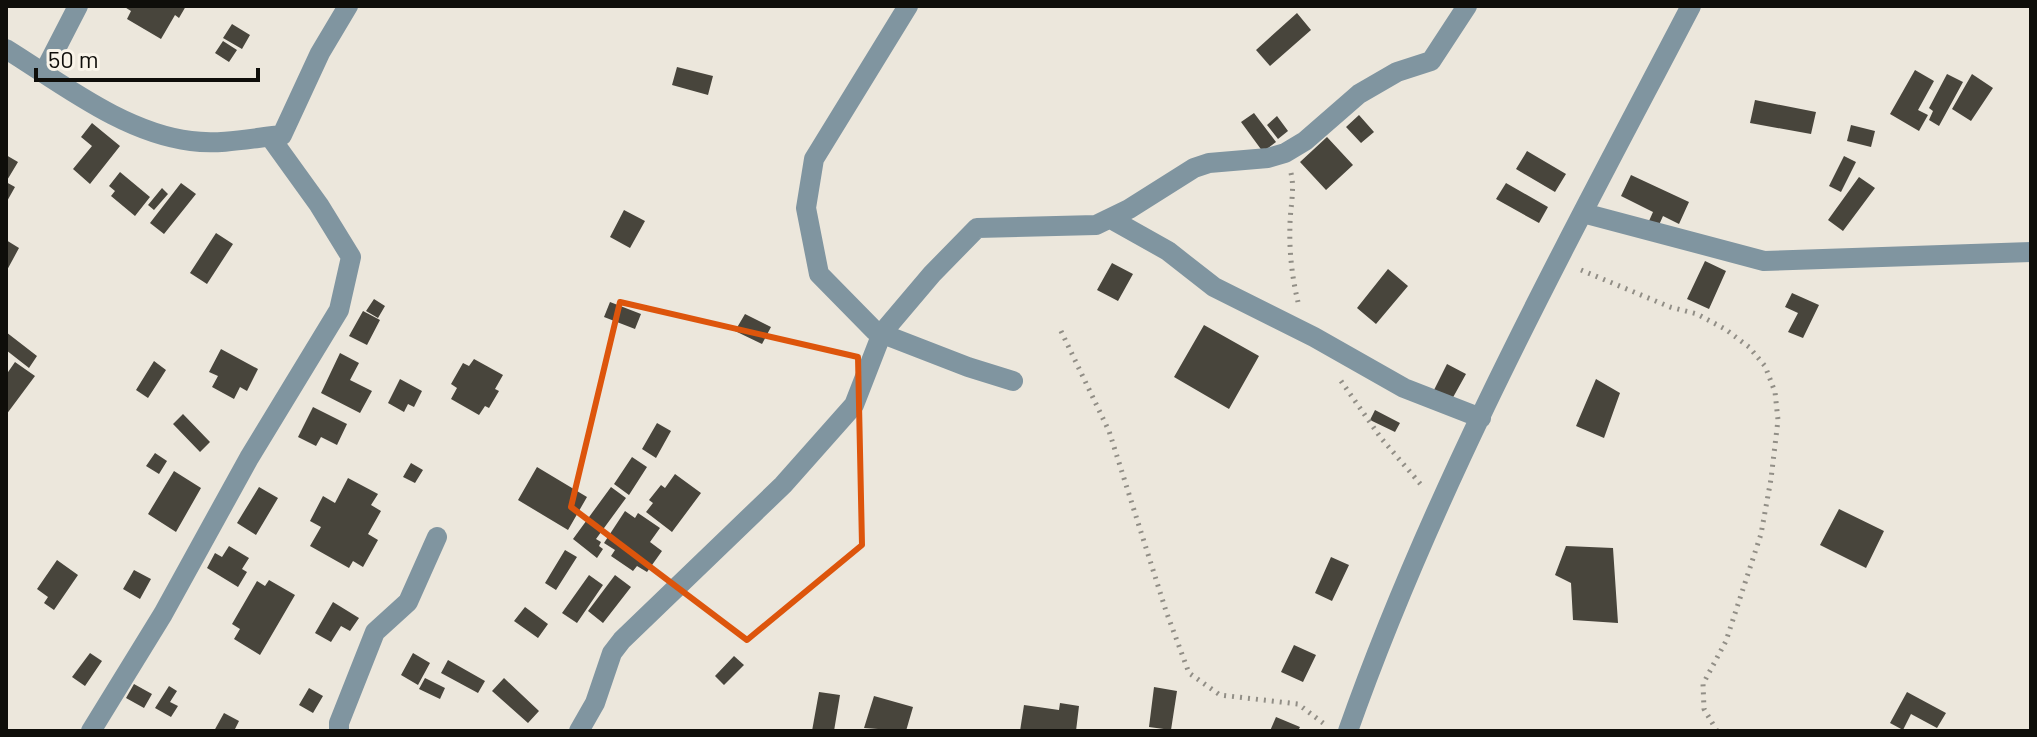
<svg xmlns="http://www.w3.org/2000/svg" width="2037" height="737" font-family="Barlow,sans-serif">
  <rect width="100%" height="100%" fill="#ece7dc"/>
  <path fill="#48453c" d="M123,6H186L179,18L175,15L161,39L127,19L131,11Z
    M1297,13L1311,30L1270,66L1256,50Z
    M232,24L250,35L242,49L223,38Z
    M223,41L237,50L229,62L215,53Z
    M677,67L713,76L708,95L672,85Z
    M1915,70L1934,81L1918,110L1928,115L1919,131L1890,114Z
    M1947,74L1963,82L1939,126L1929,120L1933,111L1929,108Z
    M1972,74L1993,88L1971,121L1952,109Z
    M1755,100L1816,112L1811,134L1750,123Z
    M1254,113L1276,142L1263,152L1241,122Z
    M1359,115L1374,132L1361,143L1346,127Z
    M1277,116L1288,131L1278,139L1267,125Z
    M92,123L120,146L90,184L73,169L92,146L81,137Z
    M1851,125L1875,131L1871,147L1847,141Z
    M1327,137L1353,165L1326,190L1300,162Z
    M1527,151L1566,174L1555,192L1516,169Z
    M6,155L18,162L6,182L15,187L6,203Z
    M1844,156L1856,162L1841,192L1829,186Z
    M120,172L150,197L135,216L111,196L115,191L109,186Z
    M1631,175L1689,202L1679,224L1663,216L1659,225L1649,221L1653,212L1621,196Z
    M1859,177L1875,188L1843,231L1828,220Z
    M181,183L196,194L164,234L150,223Z
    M1506,183L1548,207L1539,223L1496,199Z
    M162,188L168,194L154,210L148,205Z
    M624,210L645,221L630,248L610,237Z
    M216,233L233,244L207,284L190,273Z
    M6,240L19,248L6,272Z
    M1705,261L1726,271L1709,309L1687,299Z
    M1112,263L1133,274L1118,301L1097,290Z
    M1388,269L1408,286L1376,324L1357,308Z
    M1792,293L1819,305L1803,338L1788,332L1798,313L1785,307Z
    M374,299L385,306L378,318L366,311Z
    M610,302L641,314L635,329L604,317Z
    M363,311L380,320L367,345L349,336Z
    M745,314L771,327L762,344L735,331Z
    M1204,325L1259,356L1229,409L1174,377Z
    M6,332L37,356L29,368L6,350Z
    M221,349L258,369L247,391L240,387L234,399L212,387L218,376L209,372Z
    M340,353L359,363L350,380L372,391L360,413L321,393Z
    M474,359L503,375L495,389L499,391L489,408L485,406L479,415L451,399L457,388L451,384L463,363L469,366Z
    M154,361L166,370L148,398L136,390Z
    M15,362L35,376L6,415V375Z
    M1447,364L1466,374L1451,401L1433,392Z
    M400,379L422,391L414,407L408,404L404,412L388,403Z
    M1596,379L1620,393L1604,438L1576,426Z
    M313,407L347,424L337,445L321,437L316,446L298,437Z
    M1375,410L1400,423L1395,432L1370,420Z
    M183,414L210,442L200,452L173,424Z
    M657,423L671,431L656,458L642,449Z
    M155,453L167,461L159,474L146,466Z
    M632,457L647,467L629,495L614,484Z
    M411,463L423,470L415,483L403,477Z
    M537,467L587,497L568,530L518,500Z
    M174,471L201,488L176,532L148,514Z
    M675,474L701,493L672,532L646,512L653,503L649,500L661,485L665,488Z
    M348,478L378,494L371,505L381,511L368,534L378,540L363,567L353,561L349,568L310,546L321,527L310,521L323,496L335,503Z
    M259,487L278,498L256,535L237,523Z
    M611,487L626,498L596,539L601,542L599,546L603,549L597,558L573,539Z
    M1839,509L1884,531L1866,568L1820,545Z
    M625,511L635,518L638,513L660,528L650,542L662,551L647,572L637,566L633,571L611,556L615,550L604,543Z
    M229,546L249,558L242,569L247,572L238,587L207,568L215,553L222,557Z
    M1566,546L1613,548L1618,623L1573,620L1571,583L1555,575Z
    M565,550L577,557L556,590L545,583Z
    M1331,557L1349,565L1332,601L1315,593Z
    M57,560L78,575L54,610L44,603L48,597L37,589Z
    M134,570L151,579L140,599L123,589Z
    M589,575L603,585L577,623L562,613Z
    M615,575L631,587L603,623L588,611Z
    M269,580L295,595L260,655L234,639L240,629L232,624L257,581L265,586Z
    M333,602L359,618L350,631L341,626L331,642L315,633Z
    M525,607L548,624L538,638L514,621Z
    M1294,645L1316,655L1303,682L1281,672Z
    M90,653L102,661L85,686L72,677Z
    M413,653L430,663L418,685L401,675Z
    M734,656L744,665L724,685L715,676Z
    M448,660L485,681L478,693L441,673Z
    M425,678L445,688L440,699L419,689Z
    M504,678L539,711L528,723L492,691Z
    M134,684L152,694L144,708L126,698Z
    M169,686L177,691L170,702L178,706L171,717L155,708Z
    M1154,687L1177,691L1171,730L1149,727Z
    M309,688L323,696L313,713L299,705Z
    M819,692L840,695L834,731H812Z
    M1907,692L1946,713L1937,728L1911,714L1903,730L1890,723Z
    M874,696L913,707L906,731L864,728Z
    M1060,703L1079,706L1076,731H1020L1024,705L1059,710Z
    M224,713L239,721L234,731H214Z
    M1276,717L1300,727L1298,731H1270Z"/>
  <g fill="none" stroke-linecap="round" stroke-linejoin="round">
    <path stroke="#918e86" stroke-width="5" stroke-dasharray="2 6" stroke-linecap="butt" d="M1291,173C1295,190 1290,208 1290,225C1289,251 1292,277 1298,302
      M1581,270L1670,307L1697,314L1725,329L1749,347L1765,366L1775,392L1778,420L1771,479L1761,534L1726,641L1703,684L1704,709L1717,731
      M1061,331L1109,431L1166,611L1189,673L1220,695L1298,704L1327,726
      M1341,381L1381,438L1423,487"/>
    <path stroke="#8095a0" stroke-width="20" d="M908,6L814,159L806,208L819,274L875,331L968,367L1013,381
      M6,49C61,83 124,133 191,141C221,145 253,138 282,135L320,53L348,6
      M44,72L78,6
      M1583,213L1764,261L2031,252
      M1111,219L1168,251L1214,287L1314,337L1404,388L1481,418
      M91,731L163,614L249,458L339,310L351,257L319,205L270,137
      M339,731V723L375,632L408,602L437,537
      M579,731L595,703L612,653L622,640L783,485L854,405L882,333L932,274L977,228L1096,225L1129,209L1194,168L1209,163L1268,158L1285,153L1305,141L1359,94L1397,72L1431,61L1467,6
      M1348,731C1437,479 1567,243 1691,6"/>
  </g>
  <path fill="none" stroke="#dd550c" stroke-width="6" stroke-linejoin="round" d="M620,302L858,357L862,545L747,640L571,507Z"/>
  <rect width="2037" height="737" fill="none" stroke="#0f0e0a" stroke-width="16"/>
  <path d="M36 68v12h222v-12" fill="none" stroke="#0f0e0a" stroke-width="4"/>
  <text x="48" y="68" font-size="24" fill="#0f0e0a" stroke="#f9f4e9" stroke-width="6" paint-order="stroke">50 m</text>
</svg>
